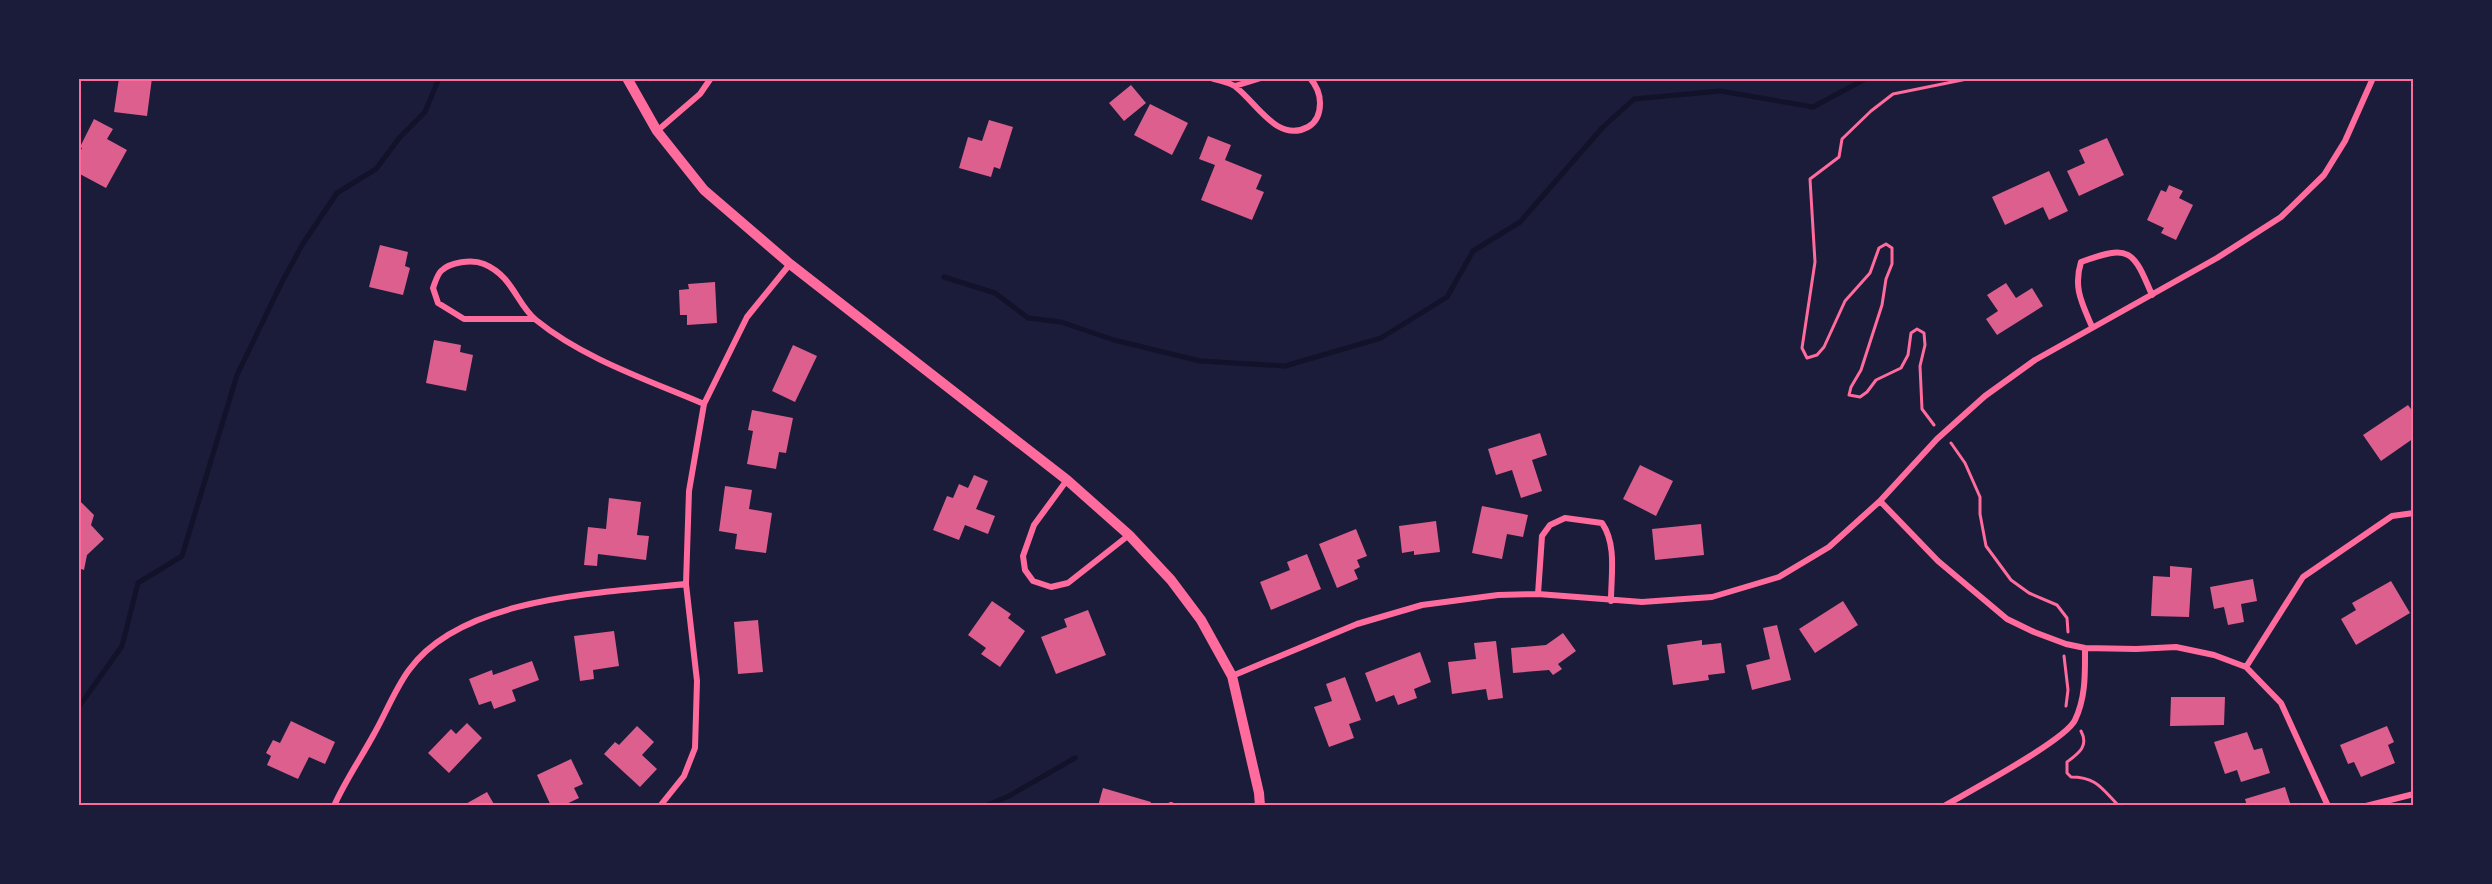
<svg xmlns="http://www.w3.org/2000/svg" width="2492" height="884" font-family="Mulish,sans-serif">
  <rect width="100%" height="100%" fill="#1b1b3a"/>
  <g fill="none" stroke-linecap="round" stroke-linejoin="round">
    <path stroke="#12122b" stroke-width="5" d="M944,277L995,293L1028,318L1061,322L1114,340L1200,361L1285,366L1381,338L1447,297L1473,251L1520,222L1603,127L1634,99L1720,91L1813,107L1867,78
      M78,708L122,646L138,583L182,556L237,375L281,284L302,245L337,193L376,169L400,137L425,112L439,78
      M985,806L1009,796L1075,758"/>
  </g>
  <path fill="#dd5f8e" d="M119,78H152L147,116L114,112Z
    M1131,85L1146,103L1124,121L1109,103Z
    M1150,104L1188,123L1172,155L1134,135Z
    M94,119L113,129L107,139L127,150L106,188L78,173V156L82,148L80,147Z
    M989,120L1013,127L1000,169L994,167L991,177L959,168L968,137L982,141Z
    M1208,136L1231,145L1225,160L1262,175L1256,189L1264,192L1252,220L1201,200L1215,165L1199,159Z
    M2107,138L2124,175L2079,196L2067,171L2085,163L2079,150Z
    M2049,171L2068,211L2049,220L2043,207L2005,225L1992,197Z
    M2169,185L2183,191L2179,198L2193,205L2176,240L2161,233L2164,228L2147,220L2161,190L2166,192Z
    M380,245L408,252L405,266L410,268L403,295L369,287Z
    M715,282L717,323L687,325V315H680L679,290L689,289L688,284Z
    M2006,283L2016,298L2032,288L2043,306L1997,335L1986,319L1998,311L1987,295Z
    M434,340L461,345L460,352L473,355L466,391L426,383Z
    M793,345L817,356L795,402L772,391Z
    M2408,405L2414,413V438L2381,461L2363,435Z
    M752,410L793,418L786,453L779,452L776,469L747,464L753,431L748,430Z
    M1540,433L1547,455L1532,460L1542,491L1521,498L1512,470L1496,475L1488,449Z
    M1640,465L1673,481L1656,516L1623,499Z
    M974,475L988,481L976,509L995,516L988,534L965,525L959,540L933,530L947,496L953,498L959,484L968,488Z
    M725,486L752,490L749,509L772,513L766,553L735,549L737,534L719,531Z
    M609,498L641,502L637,535L649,536L646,560L598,554L597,566L584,565L588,527L606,529Z
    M78,499L94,515L91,525L104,539L87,555L84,570L78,568Z
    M1482,506L1528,515L1523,537L1507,534L1502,559L1472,553Z
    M1436,521L1440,552L1414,555V551L1402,553L1399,526Z
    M1701,524L1704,555L1655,560L1652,529Z
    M1356,529L1367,556L1357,560L1360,567L1354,570L1358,579L1337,588L1319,544Z
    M1307,554L1321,589L1271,610L1260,582L1290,570L1287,562Z
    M2170,566L2192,568L2189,617L2151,616L2153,576L2170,577Z
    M2253,579L2257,601L2241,604L2244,622L2228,625L2224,607L2214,609L2210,587Z
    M2391,581L2410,613L2356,645L2341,619L2356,610L2352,603Z
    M992,601L1011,614L1008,618L1025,631L1000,667L981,654L986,648L968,635Z
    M1843,601L1858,625L1815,653L1799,629Z
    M1088,610L1106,655L1056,674L1041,637L1067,627L1064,619Z
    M758,620L763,672L738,674L734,622Z
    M1777,625L1791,680L1752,690L1746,665L1770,659L1763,628Z
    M614,631L619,666L593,670L594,679L580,681L574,636Z
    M1563,633L1576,651L1558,664L1562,669L1553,675L1549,670L1513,673L1511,648L1546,645Z
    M1702,640V645L1721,643L1725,673L1708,675L1709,680L1673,685L1667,645Z
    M1496,641L1503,698L1488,700L1486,689L1452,694L1448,662L1476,659L1474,643Z
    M1420,652L1431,682L1414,689L1417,698L1398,705L1394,695L1376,702L1365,673Z
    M532,661L539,680L512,690L516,701L494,709L491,701L479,705L469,679L492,670L493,675Z
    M1345,677L1361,720L1349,724L1354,738L1329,747L1314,707L1332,701L1326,684Z
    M2171,697H2225L2224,725L2170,726Z
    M291,721L335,742L325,764L309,757L298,779L267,765L271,756L266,753L273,740L280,743Z
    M467,723L482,738L449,773L428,753L451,729L456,734Z
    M637,726L654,742L642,755L657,769L640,787L604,754L615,742L619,745Z
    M2387,726L2394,742L2388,745L2395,763L2361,777L2354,762L2348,764L2340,745Z
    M2247,732L2254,750L2262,748L2270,773L2241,782L2237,770L2225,774L2214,742Z
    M571,759L583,784L574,788L579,798L562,806H551L537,775Z
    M2285,787L2291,806H2247L2245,799Z
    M1103,788L1151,802L1150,806H1098Z
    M487,792L495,806H462Z"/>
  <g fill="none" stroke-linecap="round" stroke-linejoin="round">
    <path stroke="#ff6b9d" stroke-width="3" d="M1934,425L1922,409L1920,366L1925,345L1924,333L1917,329L1911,333L1908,355L1901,368L1876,380L1867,392L1860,397L1849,395L1851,387L1861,370L1882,305L1886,279L1892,264V248L1886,244L1879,248L1870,273L1845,301L1824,347L1817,355L1807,358L1802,348L1815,262L1810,179L1839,157L1842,139L1871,111L1893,94L1972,78
      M1951,443L1965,463L1980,497V514L1986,546L2011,580L2029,593L2057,605L2067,618L2068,632
      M2064,656L2068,690L2066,706
      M2081,731C2089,746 2079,753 2067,762V773L2071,777C2097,777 2102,789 2119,806"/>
    <path stroke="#ff6b9d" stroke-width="6" d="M1211,78C1219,81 1231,82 1237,88C1258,105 1278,143 1308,127C1317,122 1320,112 1320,103C1320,93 1316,85 1310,78
      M78,79V78
      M1235,86L1261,78
      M657,131L700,94L711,78
      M534,319H464L438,303L433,288C435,283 437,275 441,271C450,262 472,259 484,264C513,276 517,305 536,320C584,359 648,380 704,404
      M2092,327C2082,303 2073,288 2081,262C2130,244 2133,250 2152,295
      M1067,480L1034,525L1023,556L1025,570L1033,581L1051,587L1068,583L1129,535
      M1880,501L1938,561L2007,619L2034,632L2066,644L2085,648L2136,649L2176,647L2214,655L2246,667L2281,703L2328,806
      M1538,594L1542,536L1550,525L1565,518L1602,523C1617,545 1611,575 1611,601
      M2246,667L2303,577L2392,516L2414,513
      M1232,676L1357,624L1422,605L1498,595L1538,594L1642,602L1712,597L1779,577L1829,547L1880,501L1937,439L1985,396L2035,360L2217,258L2281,217L2324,175L2345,141L2373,78
      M1171,805V806
      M334,806C345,781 361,758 374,734C386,713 395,689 409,670C462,596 603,593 686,584
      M660,806L684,776L695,748L697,681L686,584L689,491L704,404L747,317L790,264
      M1944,806C1968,792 2066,740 2075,720C2086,697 2085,673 2085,648
      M2366,806L2414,794"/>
    <path stroke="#ff6b9d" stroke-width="10" d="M627,78L657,131L704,190L790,264L1067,480L1129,535L1171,580L1201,620L1232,676L1259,793L1260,806"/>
  </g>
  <rect width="2492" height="884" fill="none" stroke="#1b1b3a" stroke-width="159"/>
  <rect x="80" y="80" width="2332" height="724" fill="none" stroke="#ff6b9d" stroke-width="2"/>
</svg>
